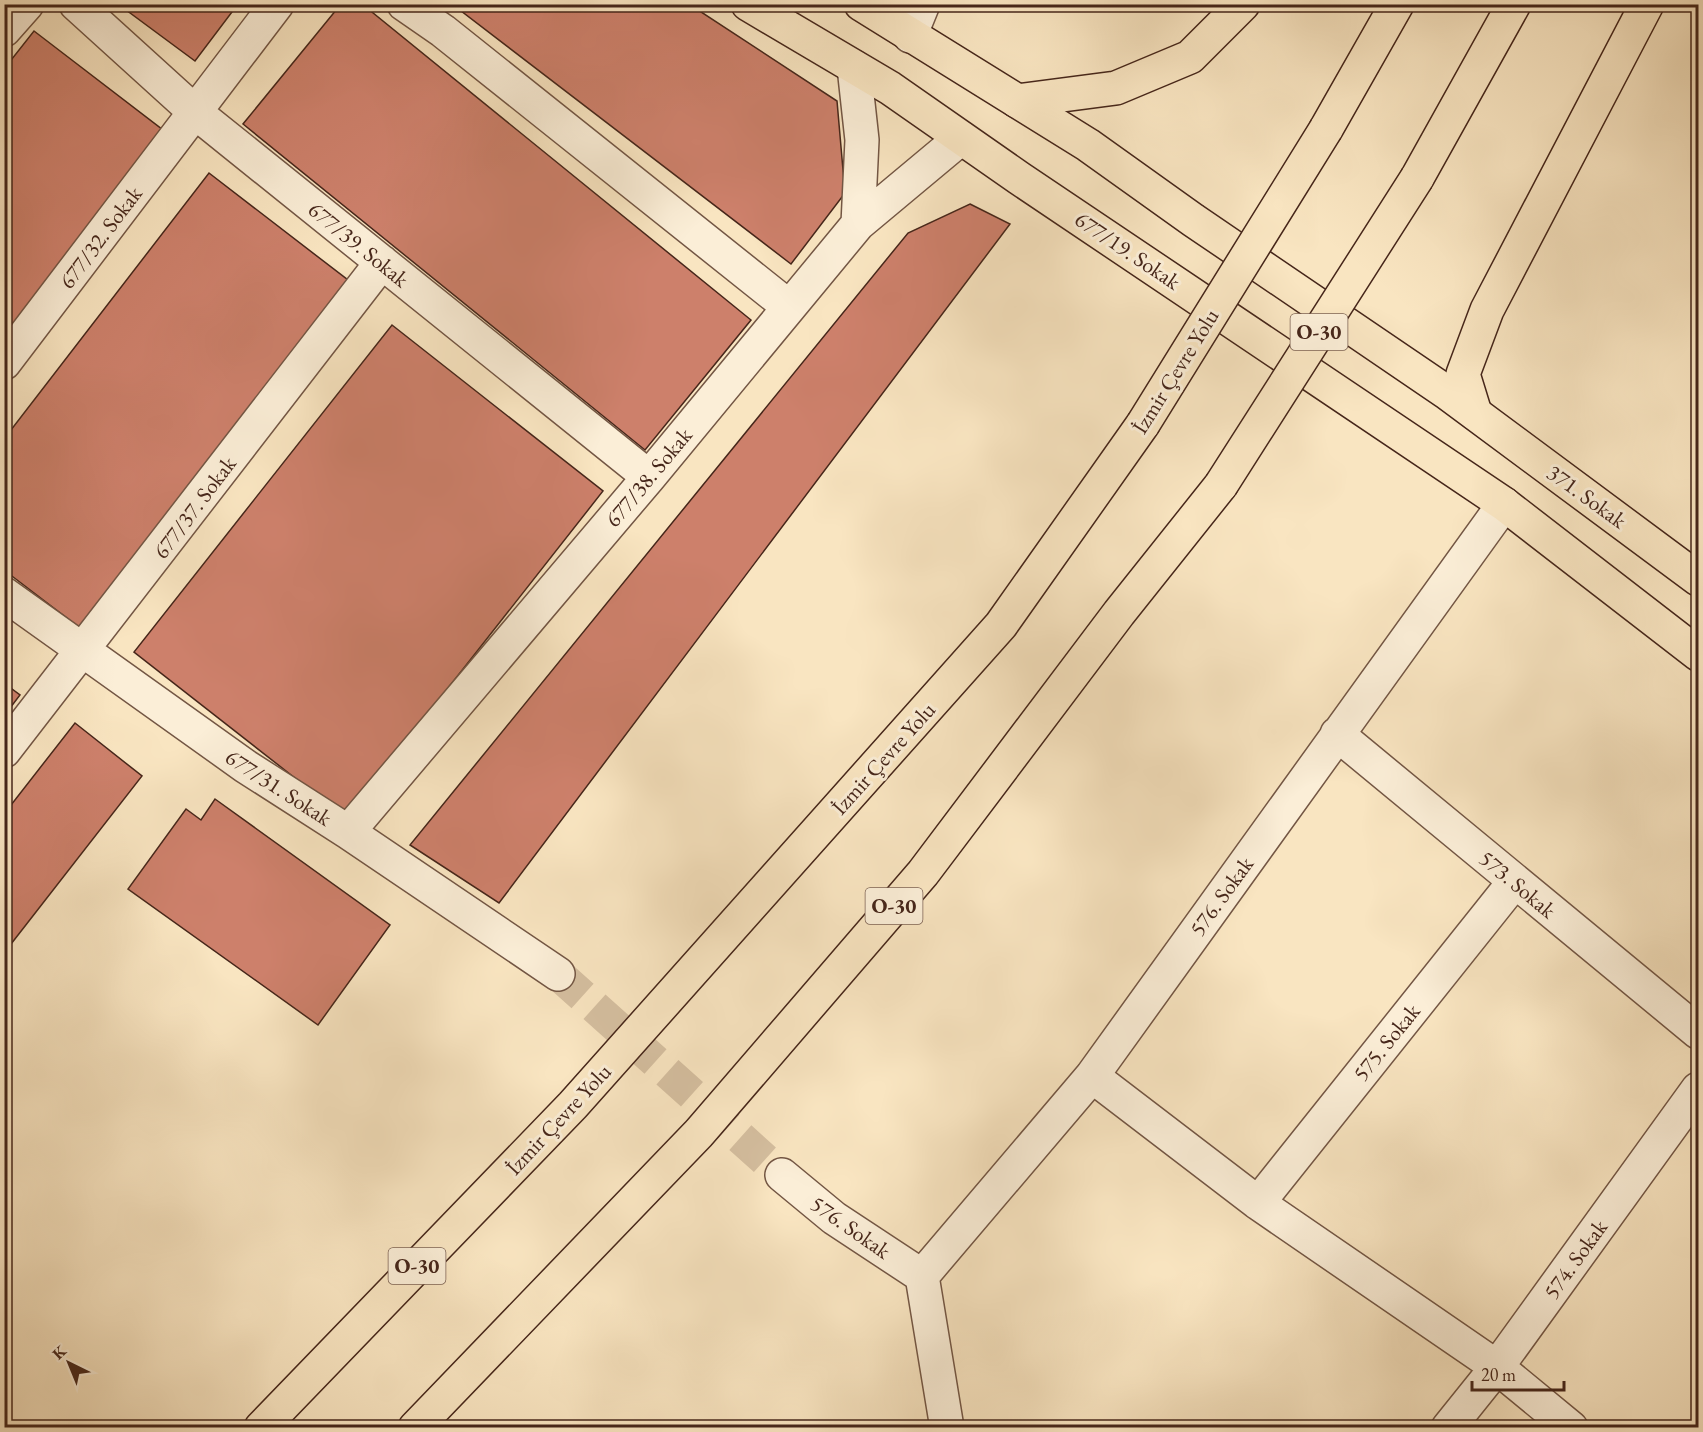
<svg xmlns="http://www.w3.org/2000/svg" width="1703" height="1432" font-family="'EB Garamond',serif">
  <rect width="100%" height="100%" fill="#f9e5c1"/>
  <filter id="stains"><feTurbulence type="fractalNoise" baseFrequency=".00333" numOctaves="4"/><feColorMatrix values="0 0 0 0 .2 0 0 0 0 .09 0 0 0 0 .02 0 0 0 .5 -.17"/></filter>
  <radialGradient id="worn" r=".72"><stop offset=".6" stop-color="#630" stop-opacity="0"/><stop offset="1" stop-color="#630" stop-opacity=".3"/></radialGradient>
  <path fill="#cd806b" stroke="#46261a" stroke-width="1.5" d="M118,4H238L195,61Z
    M341,4H362L751,320L645,450L243,124Z
    M452,4H689L837,101L845,193L791,264Z
    M34,31L163,130L4,336V69Z
    M209,173L348,280L80,628L4,570V439Z
    M970,204L1010,224L499,903L410,845L908,233Z
    M392,325L603,491L346,818L134,652Z
    M4,683L20,695L4,716Z
    M75,723L142,776L4,953V814Z
    M215,799L390,925L318,1025L128,889L186,809L201,820Z"/>
  <g fill="none" stroke-linecap="round" stroke-linejoin="round">
    <path stroke="#d5bfa0" stroke-width="33" stroke-dasharray="33 16" stroke-linecap="butt" d="M558,974L782,1175"/>
    <defs>
      <path id="minor" d="M76,4L195,112L649,477
        M404,4L443,31L789,307
        M4,30L27,4
        M910,36L923,4
        M854,67L862,140L858,224
        M4,363L277,4
        M4,594L245,766L348,832L558,974
        M1337,734L1698,1032
        M4,751L382,262
        M348,832L649,477L858,224L961,138
        M1092,1076L1258,1203L1497,1367L1571,1428
        M782,1175L834,1218L922,1276L947,1428
        M1258,1203L1515,881
        M922,1276L1092,1076L1504,504
        M1448,1428L1497,1367L1698,1089"/>
      <path id="major" d="M748,4L890,88L1019,178L1504,504L1698,654
        M861,4L1088,145L1193,220L1446,392L1698,579"/>
      <path id="highway" d="M1017,101L1116,88L1190,57L1243,4
        M1326,129L1397,4
        M1417,178L1514,4
        M1475,413L1463,374L1487,310L1647,4
        M261,1428L573,1105L1001,625L1143,424
        M415,1428L699,1133L923,873L1119,613L1221,485"/>
    </defs>
    <use href="#minor" stroke="#735644" stroke-width="36"/>
    <use href="#major" stroke="#46261a" stroke-width="36"/>
    <use href="#highway" stroke="#46261a" stroke-width="36"/>
    <use href="#minor" stroke="#fbeed7" stroke-width="33"/>
    <use href="#major" stroke="#f9e5c1" stroke-width="33"/>
    <use href="#highway" stroke="#f9e5c1" stroke-width="33"/>
    <defs>
      <path id="highway-bridge" d="M1143,424L1326,129
        M1221,485L1417,178"/>
    </defs>
    <use href="#highway-bridge" stroke="#46261a" stroke-width="36" stroke-linecap="butt"/>
    <use href="#highway-bridge" stroke="#f9e5c1" stroke-width="33"/>
  </g>
  <g text-anchor="middle" stroke-width="6" stroke-linejoin="round" paint-order="stroke">
    <g fill="#fbeed7" stroke="#7c6253" stroke-width="1.5">
      <rect x="1290.5" y="314" width="57" height="36" rx="4.5"/>
      <rect x="865.5" y="888" width="57" height="36" rx="4.5"/>
      <rect x="388.5" y="1248" width="57" height="36" rx="4.5"/>
    </g>
    <g font-size="21" font-weight="bold" fill="#46261a">
      <text x="1319" y="339">O-30</text>
      <text x="894" y="913">O-30</text>
      <text x="417" y="1273">O-30</text>
    </g>
    <g font-size="22" fill="#46261a" stroke="#fbeed7">
      <text transform="translate(100 237) rotate(-53)" y="8">677/32. Sokak</text>
      <text transform="translate(359 244) rotate(39)" y="8">677/39. Sokak</text>
      <text transform="translate(1128 250) rotate(34)" y="8">677/19. Sokak</text>
      <text transform="translate(1175 371) rotate(-58)" y="8">İzmir Çevre Yolu</text>
      <text transform="translate(648 477) rotate(-50)" y="8">677/38. Sokak</text>
      <text transform="translate(1587 496) rotate(36)" y="8">371. Sokak</text>
      <text transform="translate(194 507) rotate(-53)" y="8">677/37. Sokak</text>
      <text transform="translate(883 758) rotate(-48)" y="8">İzmir Çevre Yolu</text>
      <text transform="translate(279 787) rotate(33)" y="8">677/31. Sokak</text>
      <text transform="translate(1518 884) rotate(40)" y="8">573. Sokak</text>
      <text transform="translate(1221 896) rotate(-54)" y="8">576. Sokak</text>
      <text transform="translate(1386 1042) rotate(-51)" y="8">575. Sokak</text>
      <text transform="translate(558 1119) rotate(-47)" y="8">İzmir Çevre Yolu</text>
      <text transform="translate(851 1227) rotate(35)" y="8">576. Sokak</text>
      <text transform="translate(1575 1259) rotate(-54)" y="8">574. Sokak</text>
    </g>
  </g>
  <rect width="1703" height="1432" fill="none" stroke="#f9e5c1" stroke-width="24"/>
  <rect x="6" y="6" width="1691" height="1420" fill="none" stroke="#46261a" stroke-width="3"/>
  <rect x="12" y="12" width="1679" height="1408" fill="none" stroke="#46261a" stroke-width="1.5"/>
  <g transform="translate(69 1363) rotate(317)" stroke="#fbeed7" stroke-width="4.5" paint-order="stroke">
  <path d="M0-4.5L10 22L0 15L-10 22Z" fill="#46261a"/>
  <text y="-9" font-size="16" font-weight="bold" text-anchor="middle" fill="#46261a">K</text>
  </g>
  <path d="M1472 1381v9h92v-9" fill="none" stroke="#46261a" stroke-width="3"/>
  <text x="1481" y="1381" font-size="18" fill="#46261a" stroke="#fbeed7" stroke-width="4.5" paint-order="stroke">20 m</text>
  <rect width="100%" height="100%" filter="url(#stains)"/>
  <rect width="100%" height="100%" fill="url(#worn)"/>
</svg>
